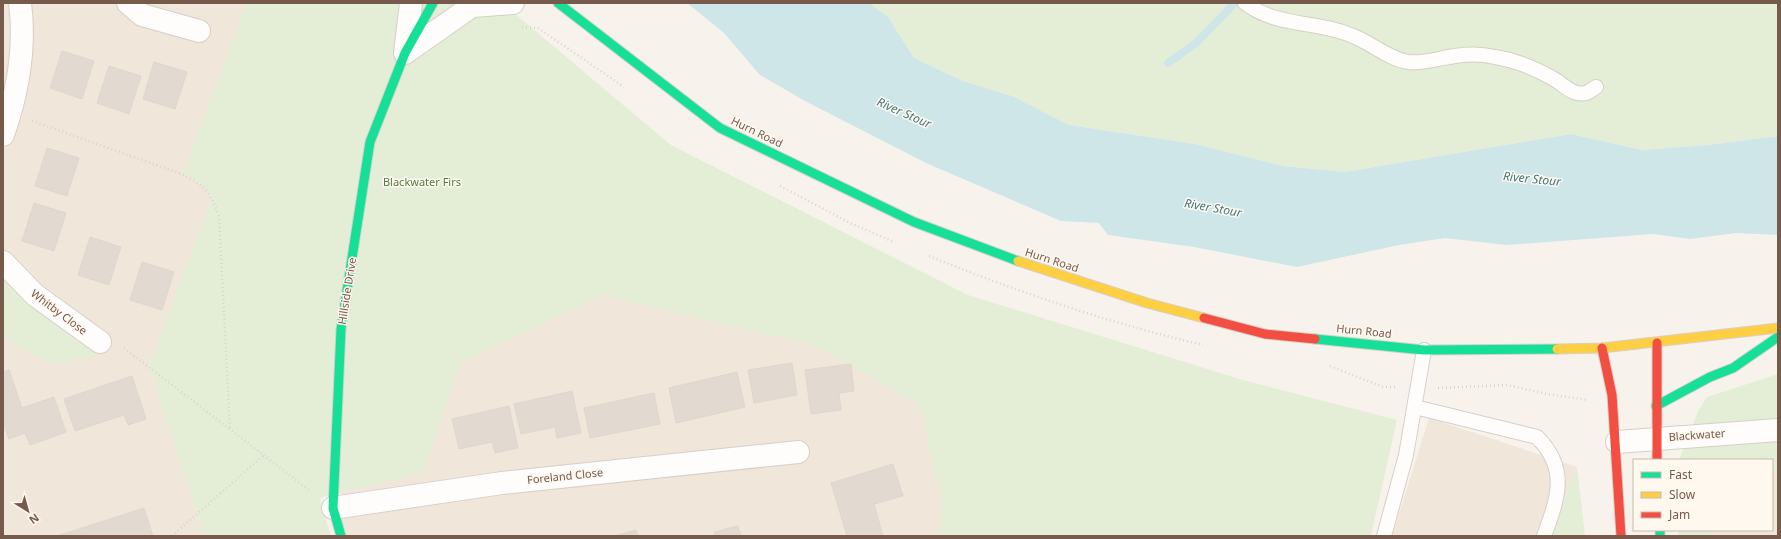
<svg xmlns="http://www.w3.org/2000/svg" width="1781" height="539" font-family="'Noto Sans',sans-serif">
  <rect width="100%" height="100%" fill="#f7f3ec"/>
  <path fill="#f0e6da" d="M3,3H247L182,174L200,184L212,197L149,367L204,536H3Z
    M613,270L892,374L931,417L945,471L940,536H341V329Z
    M1429,418L1577,467L1550,536H1392Z
    M1772,472H1778V536H1713L1712,530H1772Z"/>
  <path fill="#e4eed7" d="M247,3H502L671,145L968,295L1243,380L1397,420L1371,536H937L942,507L920,405L814,345L603,295L460,363L424,472L320,498L331,536H204L149,367L212,197L200,184L182,174Z
    M869,3H1778V136L1708,145L1642,150L1571,134L1345,172L1283,166L1195,144L1069,125L1012,96L963,81L914,58L888,17Z
    M3,278L19,295L101,354L53,365L3,337Z
    M1778,374V472H1772V460H1679L1698,411L1707,397Z
    M1577,467L1585,536H1550Z
    M1678,530H1712L1713,536H1678Z"/>
  <path fill="#cee6e8" d="M687,3H869L888,17L914,58L963,81L1012,96L1069,125L1195,144L1283,166L1345,172L1571,134L1642,150L1708,145L1778,136V235L1736,233L1690,239L1653,234L1506,245L1445,238L1399,245L1297,267L1194,247L1108,235L1099,223L1061,221L926,163L805,101L760,75L723,32Z"/>
  <g fill="none" stroke-linecap="round" stroke-linejoin="round">
    <path stroke="#cee6e8" stroke-width="8" d="M1168,63L1196,43L1235,3"/>
  </g>
  <path fill="#e2d9d1" stroke="#e0d6cf" d="M62,51L94,61L82,99L50,88Z
    M154,62L187,72L175,109L143,99Z
    M109,66L141,76L129,114L97,103Z
    M47,148L79,158L67,196L35,186Z
    M34,203L66,213L54,251L22,241Z
    M90,237L121,247L109,285L78,275Z
    M142,262L174,272L162,310L130,300Z
    M792,363L797,395L754,403L748,370Z
    M851,364L854,391L839,393L841,410L811,414L805,370Z
    M9,370L22,408L54,397L66,432L30,445L25,433L9,439L3,423V372Z
    M737,372L745,407L676,423L669,388Z
    M132,376L146,419L128,425L124,415L75,431L64,399Z
    M572,391L581,433L557,438L555,427L521,434L514,404Z
    M654,393L660,424L590,438L584,408Z
    M509,406L518,448L495,453L492,442L459,449L452,419Z
    M893,464L903,496L874,504L883,536H847L831,483Z
    M144,508L153,536H57Z
    M738,526L741,536H715L714,532Z
    M636,530L638,536H614Z"/>
  <g fill="none" stroke-linecap="round" stroke-linejoin="round">
    <defs>
      <path id="lane" d="M1245,3C1278,28 1317,20 1353,36C1371,43 1389,59 1408,62C1424,64 1440,58 1455,56C1468,54 1482,54 1495,57C1515,60 1535,68 1554,79C1561,83 1568,91 1577,93C1585,95 1589,92 1596,87
        M1415,407L1537,437C1569,469 1558,498 1544,536
        M1384,536L1406,455L1424,350"/>
      <path id="street" d="M128,3L142,15L199,31
        M405,53L472,6L513,3
        M405,53L411,3
        M3,135C18,92 26,49 20,3
        M3,262L35,295L100,342
        M1617,442L1778,430
        M333,508L502,483L798,452"/>
      <path id="fast" d="M558,3L720,128L914,222L1018,261
        M1315,339L1424,350L1557,349
        M1656,406L1710,377L1733,368L1778,337
        M1660,530V536
        M341,536L333,508L341,329L370,142L405,53L433,3"/>
      <path id="slow" d="M1018,261L1147,303L1204,318
        M1557,349L1602,348L1778,328"/>
      <path id="jam" d="M1204,318L1265,334L1315,339
        M1657,343V460
        M1602,348L1612,395L1621,536"/>
    </defs>
    <use href="#lane" stroke="#d6cfc8" stroke-width="16"/>
    <use href="#street" stroke="#d6cfc8" stroke-width="24"/>
    <use href="#fast" stroke="#d7d0c8" stroke-width="11"/>
    <use href="#slow" stroke="#d7d0c8" stroke-width="11"/>
    <use href="#jam" stroke="#d7d0c8" stroke-width="11"/>
    <path stroke="#dad3cf" stroke-width="2.5" stroke-dasharray="1 3" stroke-linecap="butt" d="M522,27L538,28L624,87
      M32,121L182,174C204,185 210,192 219,216L230,429
      M780,186L852,224L892,241
      M929,256C1018,292 1109,323 1203,345
      M124,348L309,490
      M1330,366L1383,387H1397
      M1438,388L1507,385L1547,394L1588,400
      M172,536L264,455"/>
    <use href="#lane" stroke="#fefdfc" stroke-width="14"/>
    <use href="#street" stroke="#fefdfc" stroke-width="22"/>
    <use href="#fast" stroke="#16e098" stroke-width="9"/>
    <use href="#slow" stroke="#ffcf43" stroke-width="9"/>
    <use href="#jam" stroke="#f24e42" stroke-width="9"/>
  </g>
  <g text-anchor="middle" stroke-width="3" stroke-linejoin="round" paint-order="stroke">
    <g font-size="11" fill="#765a4c" stroke="#fff8ef">
      <text transform="translate(757 132) rotate(26)" y="4">Hurn Road</text>
      <text transform="translate(1052 260) rotate(18)" y="4">Hurn Road</text>
      <text transform="translate(347 291) rotate(-81)" y="4">Hillside Drive</text>
      <text transform="translate(59 312) rotate(37)" y="4">Whitby Close</text>
      <text transform="translate(1364 331) rotate(6)" y="4">Hurn Road</text>
      <text transform="translate(1697 435) rotate(-4)" y="4">Blackwater</text>
      <text transform="translate(565 476) rotate(-6)" y="4">Foreland Close</text>
    </g>
    <g font-size="11" fill="#557c44" stroke="#fff8ef">
      <text x="422" y="186">Blackwater Firs</text>
    </g>
    <g font-size="12" font-style="italic" fill="#437882" stroke="#fff8ef">
      <text transform="translate(904 113) rotate(24)" y="4">River Stour</text>
      <text transform="translate(1532 179) rotate(6)" y="4">River Stour</text>
      <text transform="translate(1213 208) rotate(10)" y="4">River Stour</text>
    </g>
  </g>
  <rect width="1781" height="539" fill="none" stroke="#765a4c" stroke-width="8"/>
  <rect x="1633" y="459" width="140" height="72" fill="#fff8ef" stroke="#c8b9ae"/>
  <rect x="1641" y="472" width="20" height="6" fill="#16e098" stroke="#c8b9ae"/>
  <text x="1669" y="479" font-size="12" fill="#765a4c">Fast</text>
  <rect x="1641" y="492" width="20" height="6" fill="#ffcf43" stroke="#c8b9ae"/>
  <text x="1669" y="499" font-size="12" fill="#765a4c">Slow</text>
  <rect x="1641" y="512" width="20" height="6" fill="#f24e42" stroke="#c8b9ae"/>
  <text x="1669" y="519" font-size="12" fill="#765a4c">Jam</text>
  <g transform="translate(28 511) rotate(143)" stroke="#fff8ef" stroke-width="3" paint-order="stroke">
  <path d="M0-3L7 15L0 10L-7 15Z" fill="#765a4c"/>
  <text y="-6" font-size="11" font-weight="bold" text-anchor="middle" fill="#765a4c">N</text>
  </g>
</svg>
